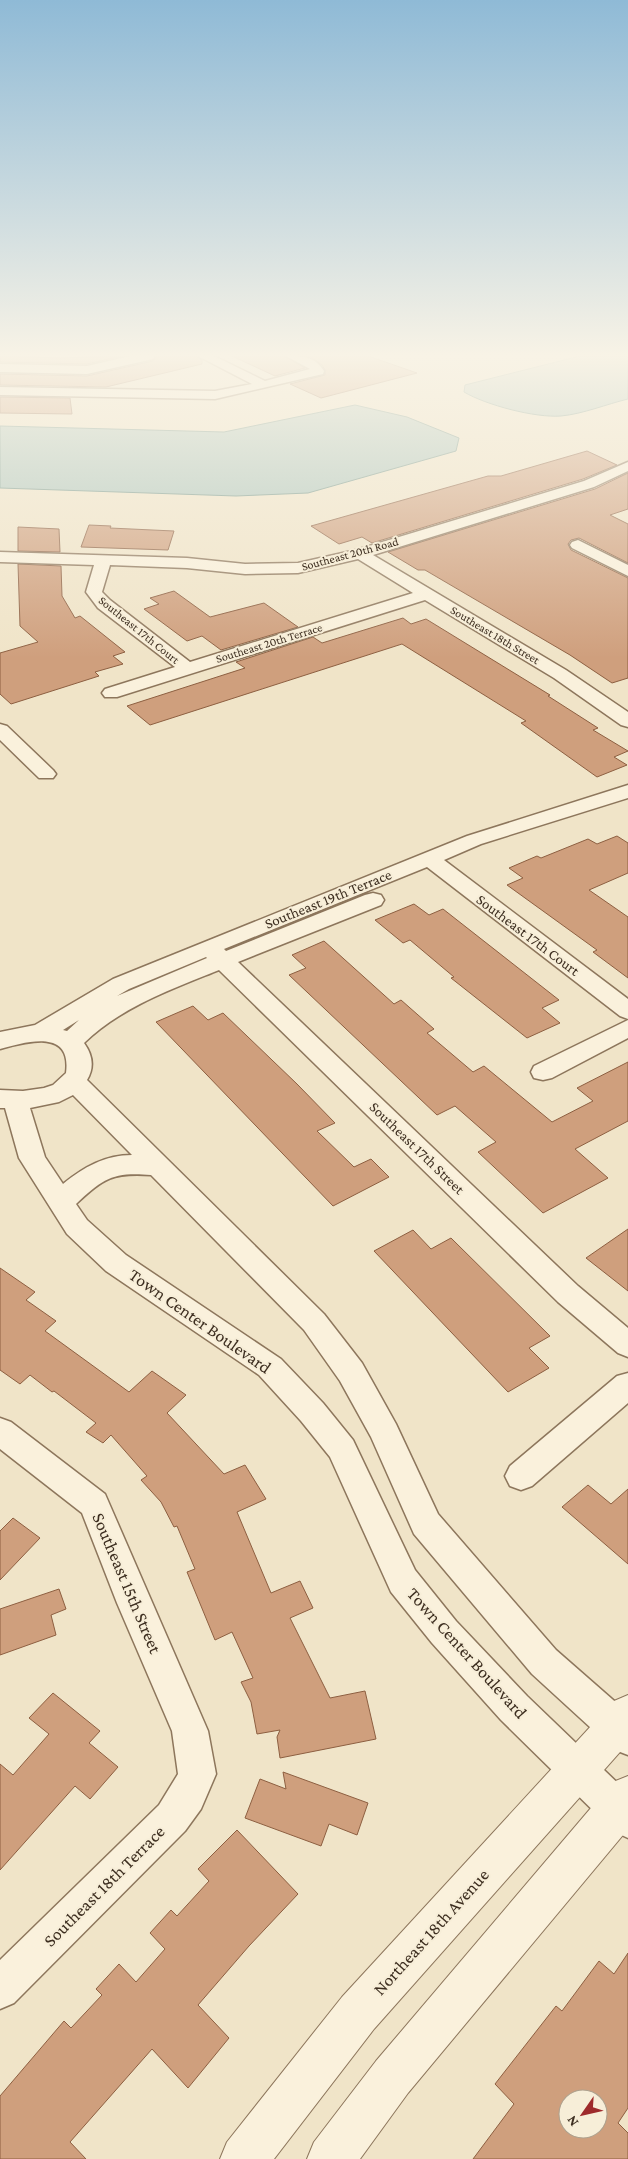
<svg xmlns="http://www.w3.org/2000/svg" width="628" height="2159" font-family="'Crimson Pro',serif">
  <rect width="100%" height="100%" fill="#f0e4c8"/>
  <path fill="#a9c4bc" stroke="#6f938a" d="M580,356H628V399C607,404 583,414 561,416C535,418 486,405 464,392L465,385Z
    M355,405L407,417L459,438L456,451L308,493L236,496L0,488V426L224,432Z"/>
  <path fill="#cf9f7d" stroke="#8d5f41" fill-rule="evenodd" d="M0,356L60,358L122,356L87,364L0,362Z
    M157,356H196L202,360V364L106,387L0,385V374L87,376L153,361Z
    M232,356H284L305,368L275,376Z
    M309,356H368L417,373L321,398L290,384L325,375V370L322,365Z
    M0,397L70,398L72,414L0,413Z
    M587,451L617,465L583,479L372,543L362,537L339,544L311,526L488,476H501Z
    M628,473V509L610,515L628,524V563L579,538L571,540L568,544L571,550L628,578V678L612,683L570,655L425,570H418L388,552L595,489Z
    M89,525L111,526L110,528L174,531L168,550L81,547Z
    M18,527L59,529L60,552L18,551Z
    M18,564L61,566L62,596L75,618L80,616L125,652L113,656L123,664L95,672L99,676L11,704L0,694V653L38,642L20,626Z
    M174,591L210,617L264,603L298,627L221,650L202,636L187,641L144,609L159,604L150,598Z
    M403,618L411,624L426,619L550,695L548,696L598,728L593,730L628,751L614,757L627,765L597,777L521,723L526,721L402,644L150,725L127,706L245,668L236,662L313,637L322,643Z
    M617,836L628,843V873L589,890L628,917V978L593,952L597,950L507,885L523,878L509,868L537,856L541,858L588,839L597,844Z
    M414,904L429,915L443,909L559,1000L542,1008L560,1023L527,1038L451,978L454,977L410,940L403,943L375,920Z
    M324,941L394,1004L401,1000L434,1029L427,1033L473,1072L484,1066L552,1122L593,1101L577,1088L628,1062V1121L575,1149L608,1178L543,1213L478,1152L496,1142L455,1106L437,1115L289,975L306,968L292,955Z
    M193,1006L208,1020L223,1013L297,1084L335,1123L317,1131L354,1167L371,1159L389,1177L333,1206L156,1022Z
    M628,1229V1291L586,1258Z
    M413,1230L431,1249L451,1238L550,1336L529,1348L549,1368L508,1392L374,1251Z
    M0,1268L35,1292L26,1300L56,1321L45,1331L129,1392L152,1371L186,1395L167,1413L224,1474L245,1465L266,1499L237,1512L271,1593L300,1581L313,1608L290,1618L330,1698L365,1691L376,1739L280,1758L277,1737L280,1730L257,1734L251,1702L241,1682L253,1678L232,1632L215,1640L187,1572L195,1569L177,1526L174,1527L161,1502L141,1480L147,1476L111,1435L103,1443L86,1432L96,1423L54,1391L52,1392L30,1375L20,1384L0,1370Z
    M588,1485L611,1504L628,1489V1564L562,1507Z
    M13,1518L40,1538L0,1580V1531Z
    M59,1589L66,1609L51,1615L56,1635L0,1655V1609Z
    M53,1693L100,1731L89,1743L118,1767L90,1799L75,1786L0,1870V1764L13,1775L49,1734L29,1718Z
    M283,1772L368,1803L357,1835L329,1824L321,1846L245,1818L260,1779L286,1789Z
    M237,1830L298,1894L249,1946L198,2005L229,2038L188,2088L152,2049L70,2142L86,2159H0V2096L64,2021L71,2028L102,1995L96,1989L119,1964L136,1982L165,1949L150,1933L171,1910L177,1916L209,1881L198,1869Z
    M628,1953V2108L618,2123L628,2133V2159H473L514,2104L495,2084L556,2006L562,2011L599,1961L614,1974ZM568,2099H598V2129H568Z"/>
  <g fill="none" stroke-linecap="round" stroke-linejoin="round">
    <defs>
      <path id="minor" d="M131,356H155L153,359L87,374L0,372V364L87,366Z
        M198,356H214L265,381L310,369L286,356C303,356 314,356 324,371L323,374L215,399L0,395V387L215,391L252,384Z
        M628,462V471L594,487L373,555L566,670L628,712V727L621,725L554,678L425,600L117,697H105L102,693L105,689L175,667L98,608L86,592L94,565L0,562V552L187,558L245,564L298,563L356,550L584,481ZM358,559L413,593L190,662L110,600L102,592L110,565L187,568L245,574L298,573Z
        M578,540L628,565V576L572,548L570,545L572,542Z
        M0,724L7,726L53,770L56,774L53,778H39L0,740Z
        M628,785V798L481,844L444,860L628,999V1019L620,1016L427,867L224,949L226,951L365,895L373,893L381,895L384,900L381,905L238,962L578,1286L628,1328V1357L618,1353L558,1302L219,970C172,989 121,1007 84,1043C92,1054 95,1067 87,1080L324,1314L362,1363L396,1424L438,1514L556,1650L628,1713V1755L615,1750L532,1674L414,1534L371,1437L340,1381L304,1330L151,1175C113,1172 104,1178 76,1204L87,1220L126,1255L281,1359L323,1403L353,1440L415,1570L456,1621L527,1696L628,1793V1838L615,1832L501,1720L432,1643L391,1592L330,1457L301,1421L259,1375L106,1271L67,1234L19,1158L5,1108H0V1090L23,1091L44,1088L53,1085L66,1073C72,1028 26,1042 0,1049V1032L35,1025L113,979L467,836ZM206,957L207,958L117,996L129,989ZM79,1020L67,1031L63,1030ZM73,1095L132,1155C105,1155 84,1167 63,1184L45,1157L30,1108L59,1102Z
        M628,1020V1038L552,1078L543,1080L534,1078L531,1072L534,1066Z
        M628,1373V1403L532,1486L521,1490L510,1486L505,1476L510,1466L617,1376Z
        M0,1418L11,1422L105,1494L208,1731L216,1774L201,1809L185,1831L14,2003L0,2009V1960L159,1805L178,1774L172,1731L117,1603L82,1513L0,1449Z"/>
      <path id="tertiary" d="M628,1695V1743L374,2029L274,2159H220L227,2142L342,1997L614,1701Z
        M628,1776V1829L408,2093L360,2159H307L314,2142L376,2061L613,1782Z"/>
    </defs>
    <use href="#minor" stroke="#8d765c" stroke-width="3"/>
    <use href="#tertiary" stroke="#8d765c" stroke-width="2"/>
    <use href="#minor" fill="#faf1dc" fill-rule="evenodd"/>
    <use href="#tertiary" fill="#faf1dc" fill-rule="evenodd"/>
  </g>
  <linearGradient id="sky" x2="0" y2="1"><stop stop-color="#8fbad6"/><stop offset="0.54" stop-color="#f8f3e6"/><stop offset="1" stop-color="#f8f3e6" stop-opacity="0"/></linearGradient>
  <rect width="628" height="658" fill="url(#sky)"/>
  <g text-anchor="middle" stroke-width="4" stroke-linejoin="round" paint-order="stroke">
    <g font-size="12" fill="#3d2e20" stroke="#f7eed8">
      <text transform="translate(350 554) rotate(-15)" y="4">Southeast 20th Road</text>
      <text transform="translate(139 630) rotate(39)" y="4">Southeast 17th Court</text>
      <text transform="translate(495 635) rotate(31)" y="4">Southeast 18th Street</text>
      <text transform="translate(269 643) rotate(-17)" y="4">Southeast 20th Terrace</text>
    </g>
    <g font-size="15" fill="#3d2e20" stroke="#f7eed8">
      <text transform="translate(328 899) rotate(-22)" y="5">Southeast 19th Terrace</text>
      <text transform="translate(528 935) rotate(37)" y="5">Southeast 17th Court</text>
      <text transform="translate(417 1148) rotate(44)" y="5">Southeast 17th Street</text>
    </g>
    <g font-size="18" fill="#3d2e20" stroke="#f7eed8">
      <text transform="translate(200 1321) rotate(35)" y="6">Town Center Boulevard</text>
      <text transform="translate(127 1583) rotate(67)" y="6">Southeast 15th Street</text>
      <text transform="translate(467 1653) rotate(48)" y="6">Town Center Boulevard</text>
      <text transform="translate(104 1886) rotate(-45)" y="6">Southeast 18th Terrace</text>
      <text transform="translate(431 1932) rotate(-48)" y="6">Northeast 18th Avenue</text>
    </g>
  </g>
  <g transform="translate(583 2114) rotate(236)"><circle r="24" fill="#f7eed8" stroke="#ada18e"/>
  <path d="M0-4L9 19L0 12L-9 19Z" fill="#9e2a2b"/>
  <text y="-8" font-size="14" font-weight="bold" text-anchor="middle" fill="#3d2e20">N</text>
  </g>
</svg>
